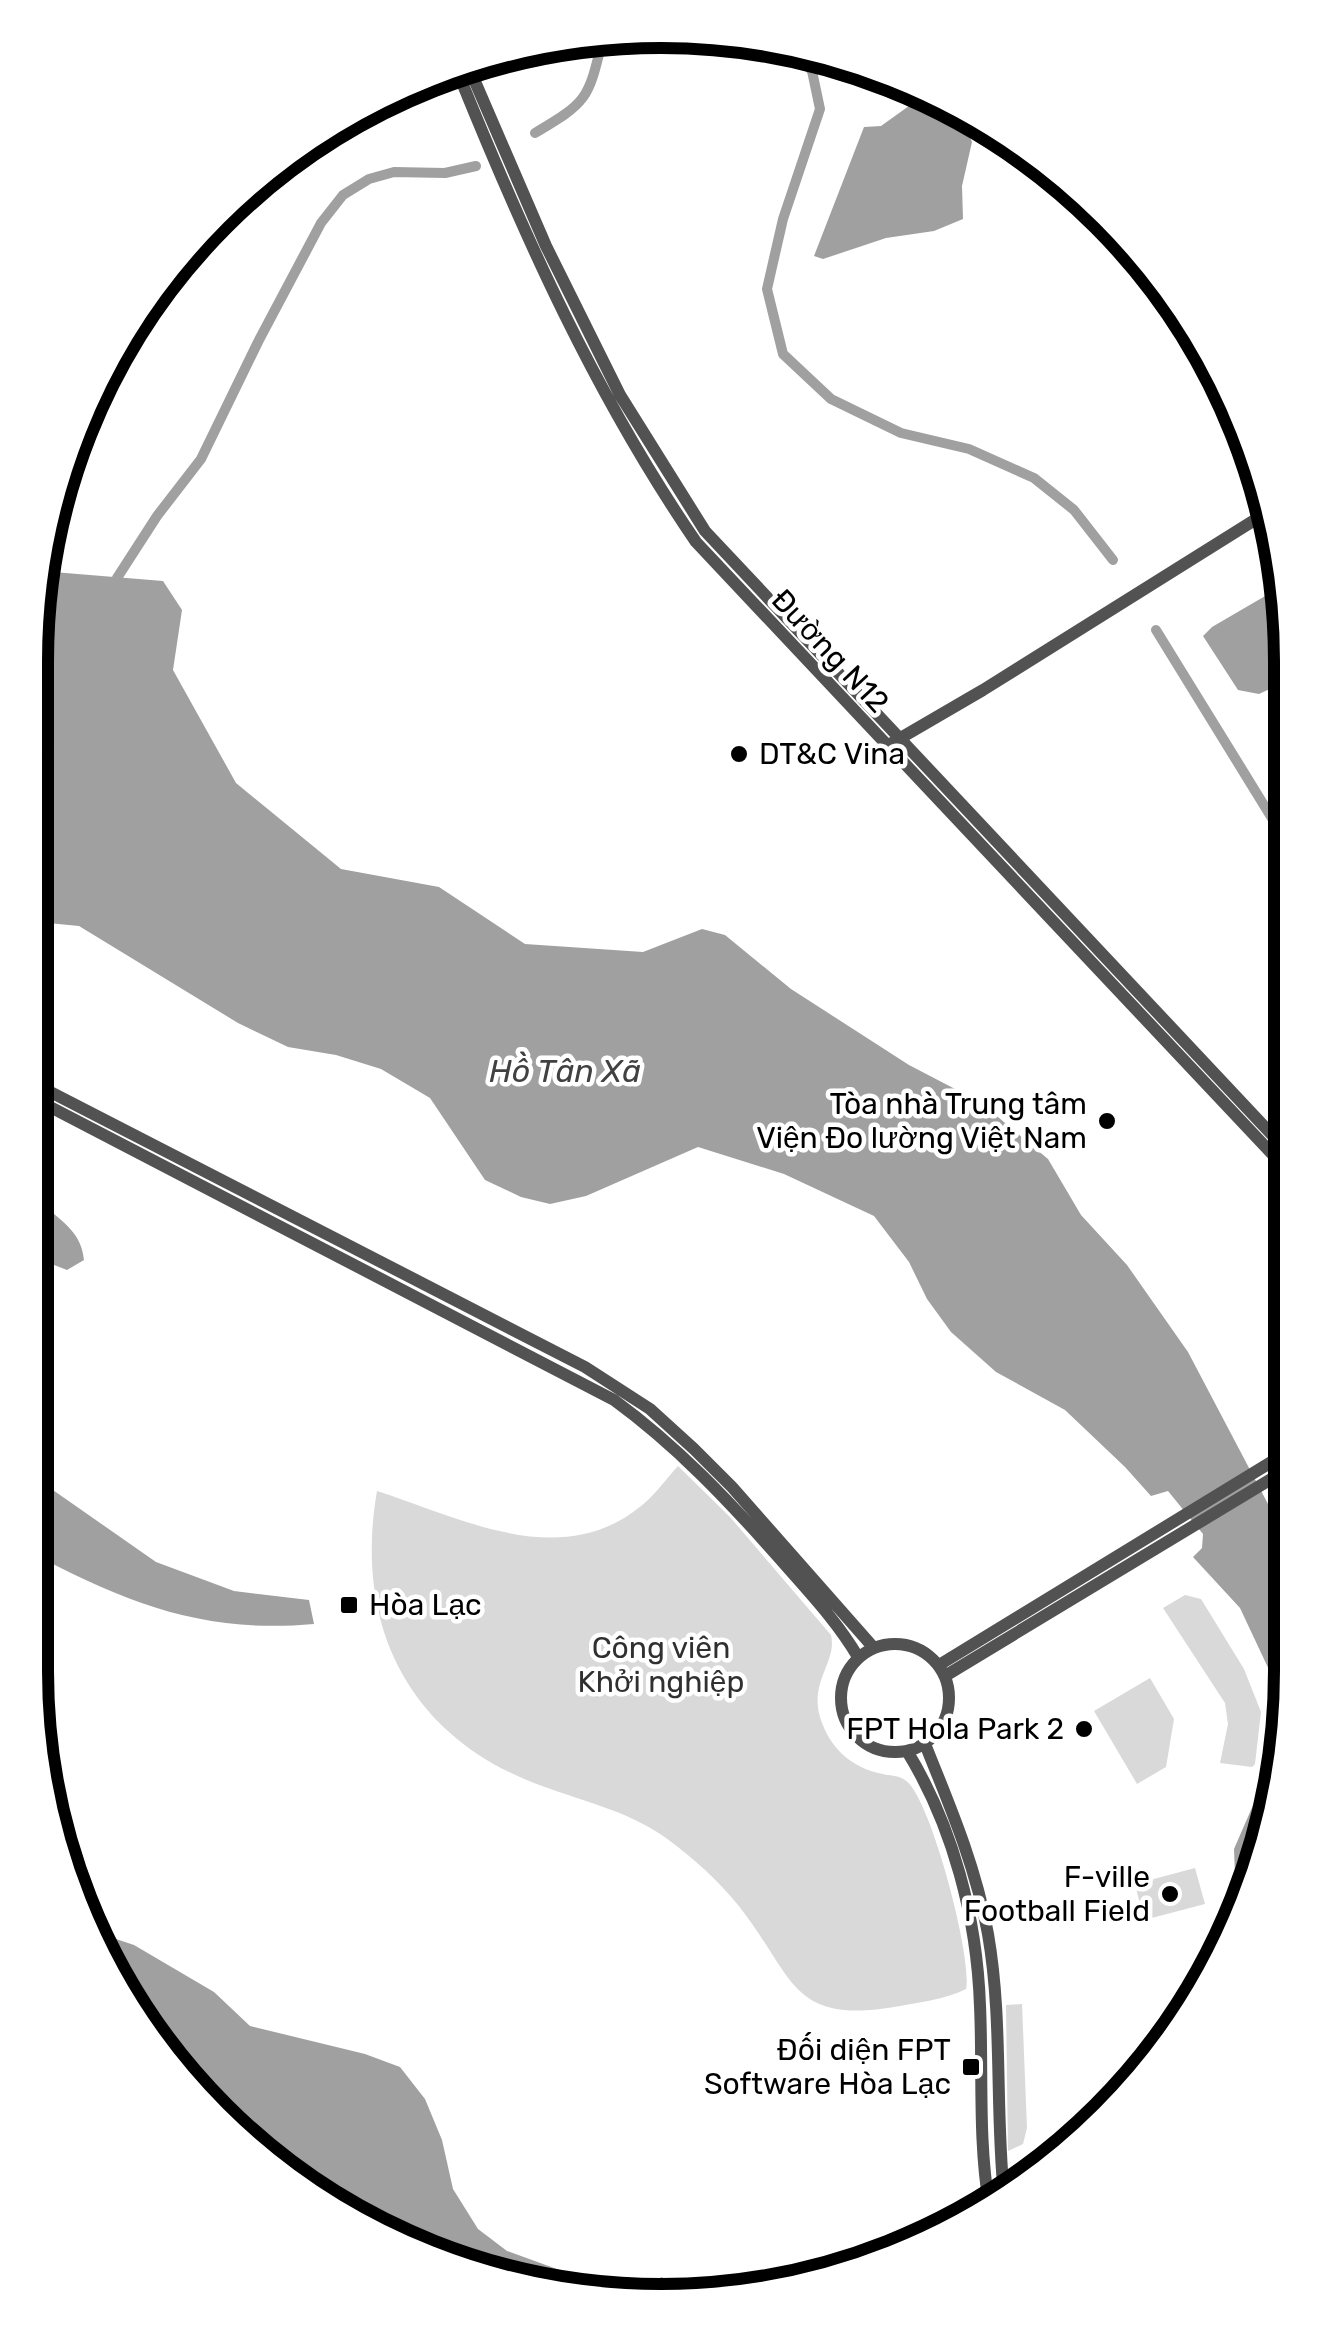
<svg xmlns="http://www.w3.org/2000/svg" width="1322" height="2332" font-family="Rubik,sans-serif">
  <rect width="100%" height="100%" fill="#fff"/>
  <path fill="#d9d9d9" d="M678,1466L730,1517L831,1635C838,1665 803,1684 825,1730C836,1754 857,1769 883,1774C891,1776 898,1775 905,1780C930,1795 973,1959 966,1989C946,1999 922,2002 900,2006C789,2026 796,1978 738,1905C717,1879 693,1858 666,1838C625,1809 580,1801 534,1783C406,1733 354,1622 377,1491C461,1518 561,1572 641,1506C655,1495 666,1479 678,1466Z
    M1185,1595L1201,1599L1244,1669L1261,1712L1255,1764L1252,1767L1220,1763L1228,1724L1225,1703L1163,1608Z
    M1150,1678L1174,1719L1166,1767L1137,1784L1094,1711Z
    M1195,1868L1205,1904L1144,1920L1135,1884Z
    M1022,2004L1027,2128L1023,2144L1008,2151L1006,2005Z"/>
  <path fill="#a0a0a0" d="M920,98L961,115L972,142L962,186L963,219L934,231L886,238L823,259L814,256L864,127L881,126Z
    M41,571L163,581L182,610L173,670L236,783L341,869L439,887L525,944L643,952L702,929L725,935L791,989L909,1065L980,1102L1048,1159L1081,1215L1127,1265L1188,1352L1268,1504L1289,1490L1291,1493V1713L1258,1874L1229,1934L1227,1918L1235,1875L1234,1849L1274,1757L1281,1712L1271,1674L1240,1608L1193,1557L1202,1548L1203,1534L1168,1491L1151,1496L1125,1467L1065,1410L996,1372L951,1332L927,1299L909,1262L874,1216L784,1174L698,1147L586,1196L550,1204L521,1197L485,1180L430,1098L381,1069L336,1055L288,1047L238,1023L79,926L48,923L31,931V619Z
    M1284,585L1291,619V679L1259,694L1238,690L1203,636L1212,627Z
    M31,1193C52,1217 81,1226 84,1260L67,1270L31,1256Z
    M30,1479L50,1488L156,1562L234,1591L309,1600L314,1624C203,1634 126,1603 30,1552Z
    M95,1932L134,1945L214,1992L250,2026L365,2054L400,2067L425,2099L442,2140L453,2189L478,2229L507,2251L598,2284L632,2289L662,2277L682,2299L497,2280L310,2195L160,2055Z"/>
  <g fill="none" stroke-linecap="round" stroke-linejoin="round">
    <path stroke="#a0a0a0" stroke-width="10" d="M791,45L812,71L820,109L783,219L767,289L783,354L831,399L901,433L969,449L1034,478L1074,510L1113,560
      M535,133C587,102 588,100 602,42
      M117,578L157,516L201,459L258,342L321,223L343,195L369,179L394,172L445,173L476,166
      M1156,630L1291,849"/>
    <path stroke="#525252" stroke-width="12" d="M470,70L546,246L620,395L705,531L1291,1155
      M459,75C525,238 596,396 696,542L1291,1174
      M892,743L983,690L1269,511
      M31,1082L585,1367L650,1409L694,1449L732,1487L873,1647
      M31,1097L614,1400C677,1446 729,1501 781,1560C808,1591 837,1621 858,1657
      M841 1698a54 54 0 1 1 108 0a54 54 0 1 1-108 0Z
      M939,1665L1291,1450
      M945,1676L1291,1467
      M925,1744C950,1806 976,1867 988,1934C1003,2020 995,2108 1004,2195
      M907,1751C953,1826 977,1918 980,2006C983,2071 978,2139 989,2204"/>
  </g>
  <g fill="#000" stroke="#fff" stroke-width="4">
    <circle cx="739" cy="754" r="10"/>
    <circle cx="1107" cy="1121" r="10"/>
    <rect x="339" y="1595" width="20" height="20" rx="5"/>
    <circle cx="1084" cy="1729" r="10"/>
    <circle cx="1170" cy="1894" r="10"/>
    <rect x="961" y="2057" width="20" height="20" rx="5"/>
  </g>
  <g text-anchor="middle" stroke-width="9" stroke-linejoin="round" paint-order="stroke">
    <g font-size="30" fill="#000" stroke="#fff">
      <text transform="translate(830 651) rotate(47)" y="10">Đường N12</text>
    </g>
    <g font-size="30" fill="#000" stroke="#fff" text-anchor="end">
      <text x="759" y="764" text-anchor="start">DT&amp;C Vina</text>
      <text x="1087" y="1114">Tòa nhà Trung tâm<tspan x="1087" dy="34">Viện Đo lường Việt Nam</tspan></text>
      <text x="369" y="1615" text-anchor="start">Hòa Lạc</text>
      <text x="1064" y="1739">FPT Hola Park 2</text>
      <text x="1150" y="1887">F-ville<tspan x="1150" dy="34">Football Field</tspan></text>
      <text x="951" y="2060">Đối diện FPT<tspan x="951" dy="34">Software Hòa Lạc</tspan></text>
    </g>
    <g font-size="30" fill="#303030" stroke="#fff">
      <text x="661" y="1658">Công viên<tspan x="661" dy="34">Khởi nghiệp</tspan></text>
    </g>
    <g font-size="32" font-style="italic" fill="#414141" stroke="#fff">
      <text x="565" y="1082">Hồ Tân Xã</text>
    </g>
  </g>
  <path d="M0 0H1322V2332H0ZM661 48H661A613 613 0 0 1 1274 661V1671A613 613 0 0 1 661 2284H661A613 613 0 0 1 48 1671V661A613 613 0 0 1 661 48Z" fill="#fff" fill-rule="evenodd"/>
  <path fill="none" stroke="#000" stroke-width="12" d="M661 48H661A613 613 0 0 1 1274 661V1671A613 613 0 0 1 661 2284H661A613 613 0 0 1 48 1671V661A613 613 0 0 1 661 48Z"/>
</svg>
